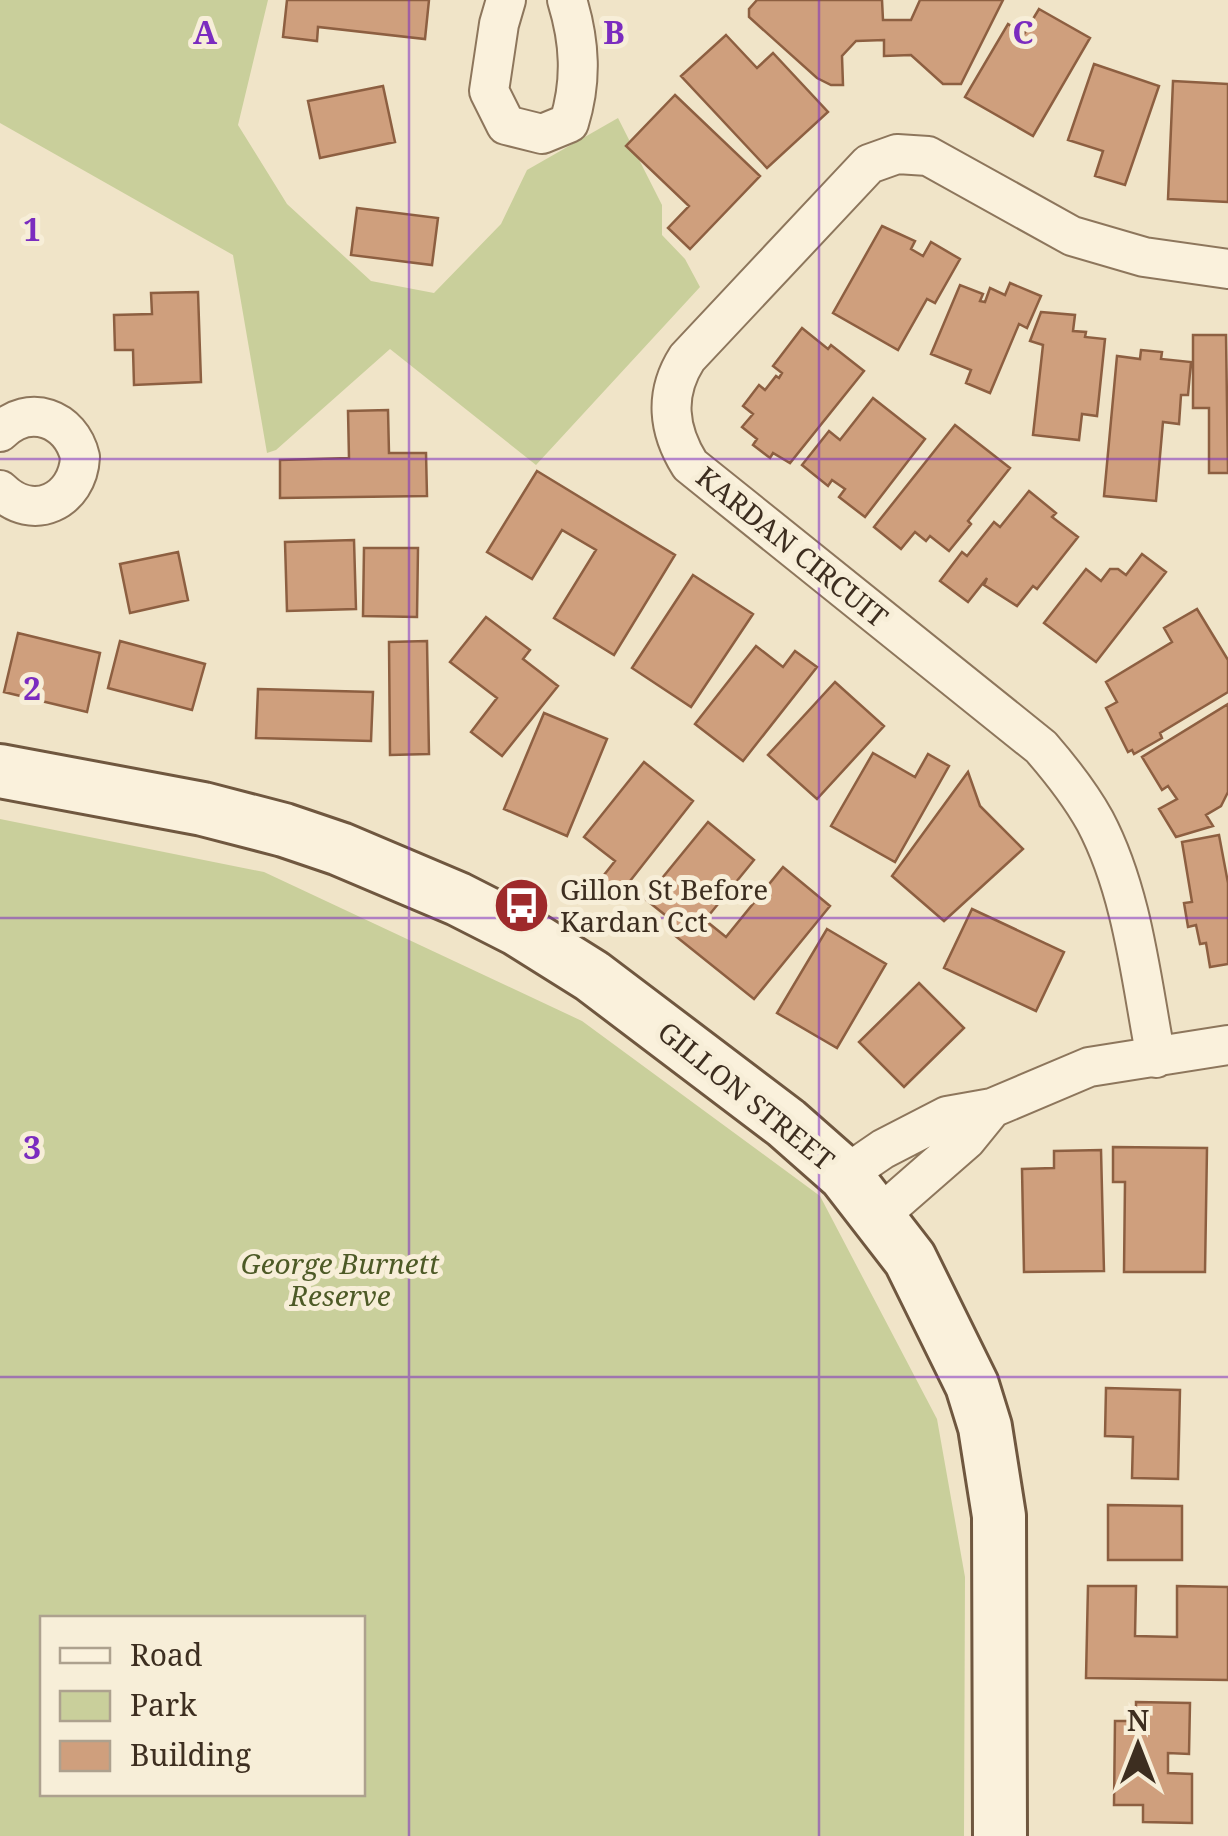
<svg xmlns="http://www.w3.org/2000/svg" width="1228" height="1836" font-family="'Noto Serif',serif">
  <rect width="100%" height="100%" fill="#f0e4c8"/>
  <path fill="#c9cf9b" fill-rule="evenodd" d="M0,0H268L238,125L287,204L371,281L434,293L501,224L527,170L618,118L662,205V235L685,259L700,287L536,465L390,349L276,450L267,453L233,255L0,123Z
    M0,819L264,872L582,1021L820,1196L937,1419L965,1577L964,1836H0ZM42,1618H362V1794H42Z"/>
  <path fill="#cf9f7d" stroke="#8d5f41" stroke-width="2.5" d="M287,0H429L425,39L318,27L317,41L283,37Z
    M757,0H882L883,20H911L920,0H1003L961,84H943L911,55L884,56V40L856,41L842,56L843,85H831L817,78L749,17V9Z
    M1039,9L1090,38L1033,136L965,97L1008,24L1024,34Z
    M726,35L757,68L773,53L828,112L767,168L681,76Z
    M1094,64L1159,86L1125,185L1095,176L1103,151L1068,140Z
    M1173,81L1228,84V202L1168,199Z
    M383,86L395,142L320,158L308,101Z
    M675,95L760,176L690,249L668,228L689,206L626,146Z
    M357,208L438,218L432,265L351,255Z
    M882,226L915,241L911,249L923,256L931,242L960,259L935,303L927,299L898,350L833,313Z
    M1010,283L1041,296L1027,328L1019,324L990,393L966,383L971,370L931,354L960,285L983,294L980,301L985,302L990,288L1005,295Z
    M198,292L201,382L134,385L133,350H115L114,315L152,314L151,293Z
    M1041,312L1075,315L1073,331L1086,332L1085,337L1105,339L1097,416L1082,414L1079,440L1033,435L1043,345L1030,341Z
    M802,328L828,349L831,345L864,371L790,463L773,453L770,458L753,445L757,439L742,427L753,414L743,406L759,385L765,390L776,376L779,378L782,373L773,366Z
    M1193,335H1226L1228,473H1209V408H1193Z
    M1141,350L1162,352L1161,359L1191,362L1188,395H1181L1179,424L1163,422L1156,501L1104,496L1117,356L1140,359Z
    M873,398L925,439L865,517L839,497L845,489L832,480L828,486L802,465L829,431L840,440Z
    M388,410L389,453H426L427,496L280,498V460L349,458L348,411Z
    M955,425L1010,468L968,521L971,524L949,551L930,536L926,541L915,532L901,549L874,527Z
    M537,471L675,555L614,655L554,618L596,550L562,530L532,579L487,552Z
    M1029,491L1056,513L1052,517L1078,537L1037,589L1033,586L1017,606L984,585L987,578L968,602L940,581L962,552L967,556L994,522L1000,527Z
    M354,540L356,609L287,611L285,542Z
    M364,548H418L417,617L363,616Z
    M178,552L188,600L130,613L120,564Z
    M1142,554L1166,572L1096,662L1044,623L1086,569L1101,581L1110,569H1118L1126,575Z
    M693,575L753,614L691,707L632,668Z
    M1197,609L1228,660V692L1160,733L1162,738L1134,754L1132,750L1128,752L1106,708L1117,702L1106,682L1172,642L1164,628Z
    M486,617L530,650L523,659L558,686L502,756L471,732L497,698L450,662Z
    M18,633L100,653L87,712L4,692Z
    M120,641L205,664L192,710L108,688Z
    M427,641L429,754L390,755L389,642Z
    M756,646L783,667L795,651L817,667L743,761L695,724Z
    M835,682L884,726L817,799L768,755Z
    M258,689L373,692L371,741L256,738Z
    M1228,704V792L1221,806L1206,815L1213,826L1176,837L1159,809L1177,799L1168,786L1162,790L1142,757Z
    M544,713L607,739L567,836L504,809Z
    M873,753L915,777L928,754L949,766L895,862L831,826Z
    M644,762L693,801L619,895L600,880L615,861L584,837Z
    M968,772L980,806L1023,849L944,921L892,876Z
    M708,822L754,860L705,920L726,937L783,867L830,906L754,999L668,930L674,922L645,899Z
    M1219,835L1228,883V964L1210,967L1206,943L1200,944L1196,925L1188,927L1184,903L1192,902L1182,842Z
    M972,909L1064,952L1036,1011L944,968Z
    M827,929L886,964L837,1048L777,1013Z
    M919,983L964,1028L904,1087L859,1042Z
    M1113,1147L1207,1148L1205,1272H1124L1125,1182H1113Z
    M1101,1150L1104,1271L1024,1272L1022,1169L1054,1168V1151Z
    M1106,1388L1180,1390L1178,1479L1132,1478L1133,1437L1105,1436Z
    M1108,1505L1182,1506V1560H1108Z
    M1088,1586H1136L1135,1636L1177,1637V1586L1228,1587V1680L1086,1678Z
    M1136,1702L1190,1703L1189,1754L1168,1753V1773L1192,1774V1823L1143,1822V1805H1114L1115,1721H1136Z"/>
  <g fill="none" stroke-linecap="round" stroke-linejoin="round">
    <defs>
      <path id="street" d="M506,0L499,24L489,91L506,125L542,134L569,123C582,81 580,42 567,0
        M0,432C29,403 71,418 80,457C78,501 33,523 0,490
        M1156,1058C1141,980 1133,893 1095,821C1080,794 1061,770 1041,747L690,465C668,430 664,394 687,358L869,164L897,154L928,156L1072,236L1144,257L1228,269
        M845,1175L883,1149L947,1116L992,1108L1089,1067L1228,1045
        M879,1216L966,1140L992,1108"/>
      <path id="secondary" d="M0,771L203,809L284,830L340,849L458,899L517,929L592,976L786,1123L845,1175L910,1259L972,1385L985,1427L999,1516L1000,1836"/>
    </defs>
    <use href="#street" stroke="#8d765c" stroke-width="42"/>
    <use href="#secondary" stroke="#6f573f" stroke-width="58"/>
    <use href="#street" stroke="#faf1dc" stroke-width="38"/>
    <use href="#secondary" stroke="#faf1dc" stroke-width="52"/>
  </g>
  <path fill="none" stroke="#7b2cbf" stroke-width="2.5" stroke-opacity="0.55" d="M409,0V1836M819,0V1836M0,459H1228M0,918H1228M0,1377H1228"/>
  <defs>
    <symbol id="bus-disc" viewBox="-11 -11 22 22"><circle r="9.5" fill="#9e2a2b" stroke="#f7eed8"/><path d="M-5-6H5V4H4V6H2V4H-2V6H-4V4H-5ZM-3.5-4V0h7V-4ZM-3.5 1.2v1.5H-2V1.2ZM2 1.2v1.5H3.5V1.2Z" fill="#fff"/></symbol>
  </defs>
  <g fill-rule="evenodd">
    <use href="#bus-disc" x="490" y="874" width="63" height="63"/>
  </g>
  <g text-anchor="middle" stroke-width="10" stroke-linejoin="round" paint-order="stroke">
    <g font-size="28" fill="#3d2e20" stroke="#f7eed8">
      <text transform="translate(792 547) rotate(39)" y="10">KARDAN CIRCUIT</text>
      <text transform="translate(746 1096) rotate(39)" y="10">GILLON STREET</text>
    </g>
    <g font-size="28" fill="#3d2e20" stroke="#f7eed8" text-anchor="start">
      <text x="560" y="900">Gillon St Before<tspan x="560" dy="32">Kardan Cct</tspan></text>
    </g>
    <g font-size="28" font-style="italic" fill="#4d5a26" stroke="#f7eed8">
      <text x="340" y="1274">George Burnett<tspan x="340" dy="32">Reserve</tspan></text>
    </g>
  </g>
  <g font-size="32" text-anchor="middle" font-weight="bold" fill="#7b2cbf" stroke="#f7eed8" stroke-width="10" stroke-linejoin="round" paint-order="stroke">
    <text x="205" y="44">A</text>
    <text x="614" y="44">B</text>
    <text x="1023" y="44">C</text>
    <text x="32" y="241">1</text>
    <text x="32" y="700">2</text>
    <text x="32" y="1159">3</text>
  </g>
  <rect x="40" y="1616" width="325" height="180" fill="#f7eed8" stroke="#ada18e" stroke-width="2.5"/>
  <rect x="60" y="1648" width="50" height="15" fill="#faf1dc" stroke="#ada18e" stroke-width="2.5"/>
  <text x="130" y="1666" font-size="30" fill="#3d2e20">Road</text>
  <rect x="60" y="1691" width="50" height="30" fill="#c9cf9b" stroke="#ada18e" stroke-width="2.5"/>
  <text x="130" y="1716" font-size="30" fill="#3d2e20">Park</text>
  <rect x="60" y="1741" width="50" height="30" fill="#cf9f7d" stroke="#ada18e" stroke-width="2.5"/>
  <text x="130" y="1766" font-size="30" fill="#3d2e20">Building</text>
  <g transform="translate(1138 1746)" stroke="#f7eed8" stroke-width="8" paint-order="stroke">
  <path d="M0-8L18 38L0 25L-18 38Z" fill="#3d2e20"/>
  <text y="-15" font-size="28" font-weight="bold" text-anchor="middle" fill="#3d2e20">N</text>
  </g>
</svg>
